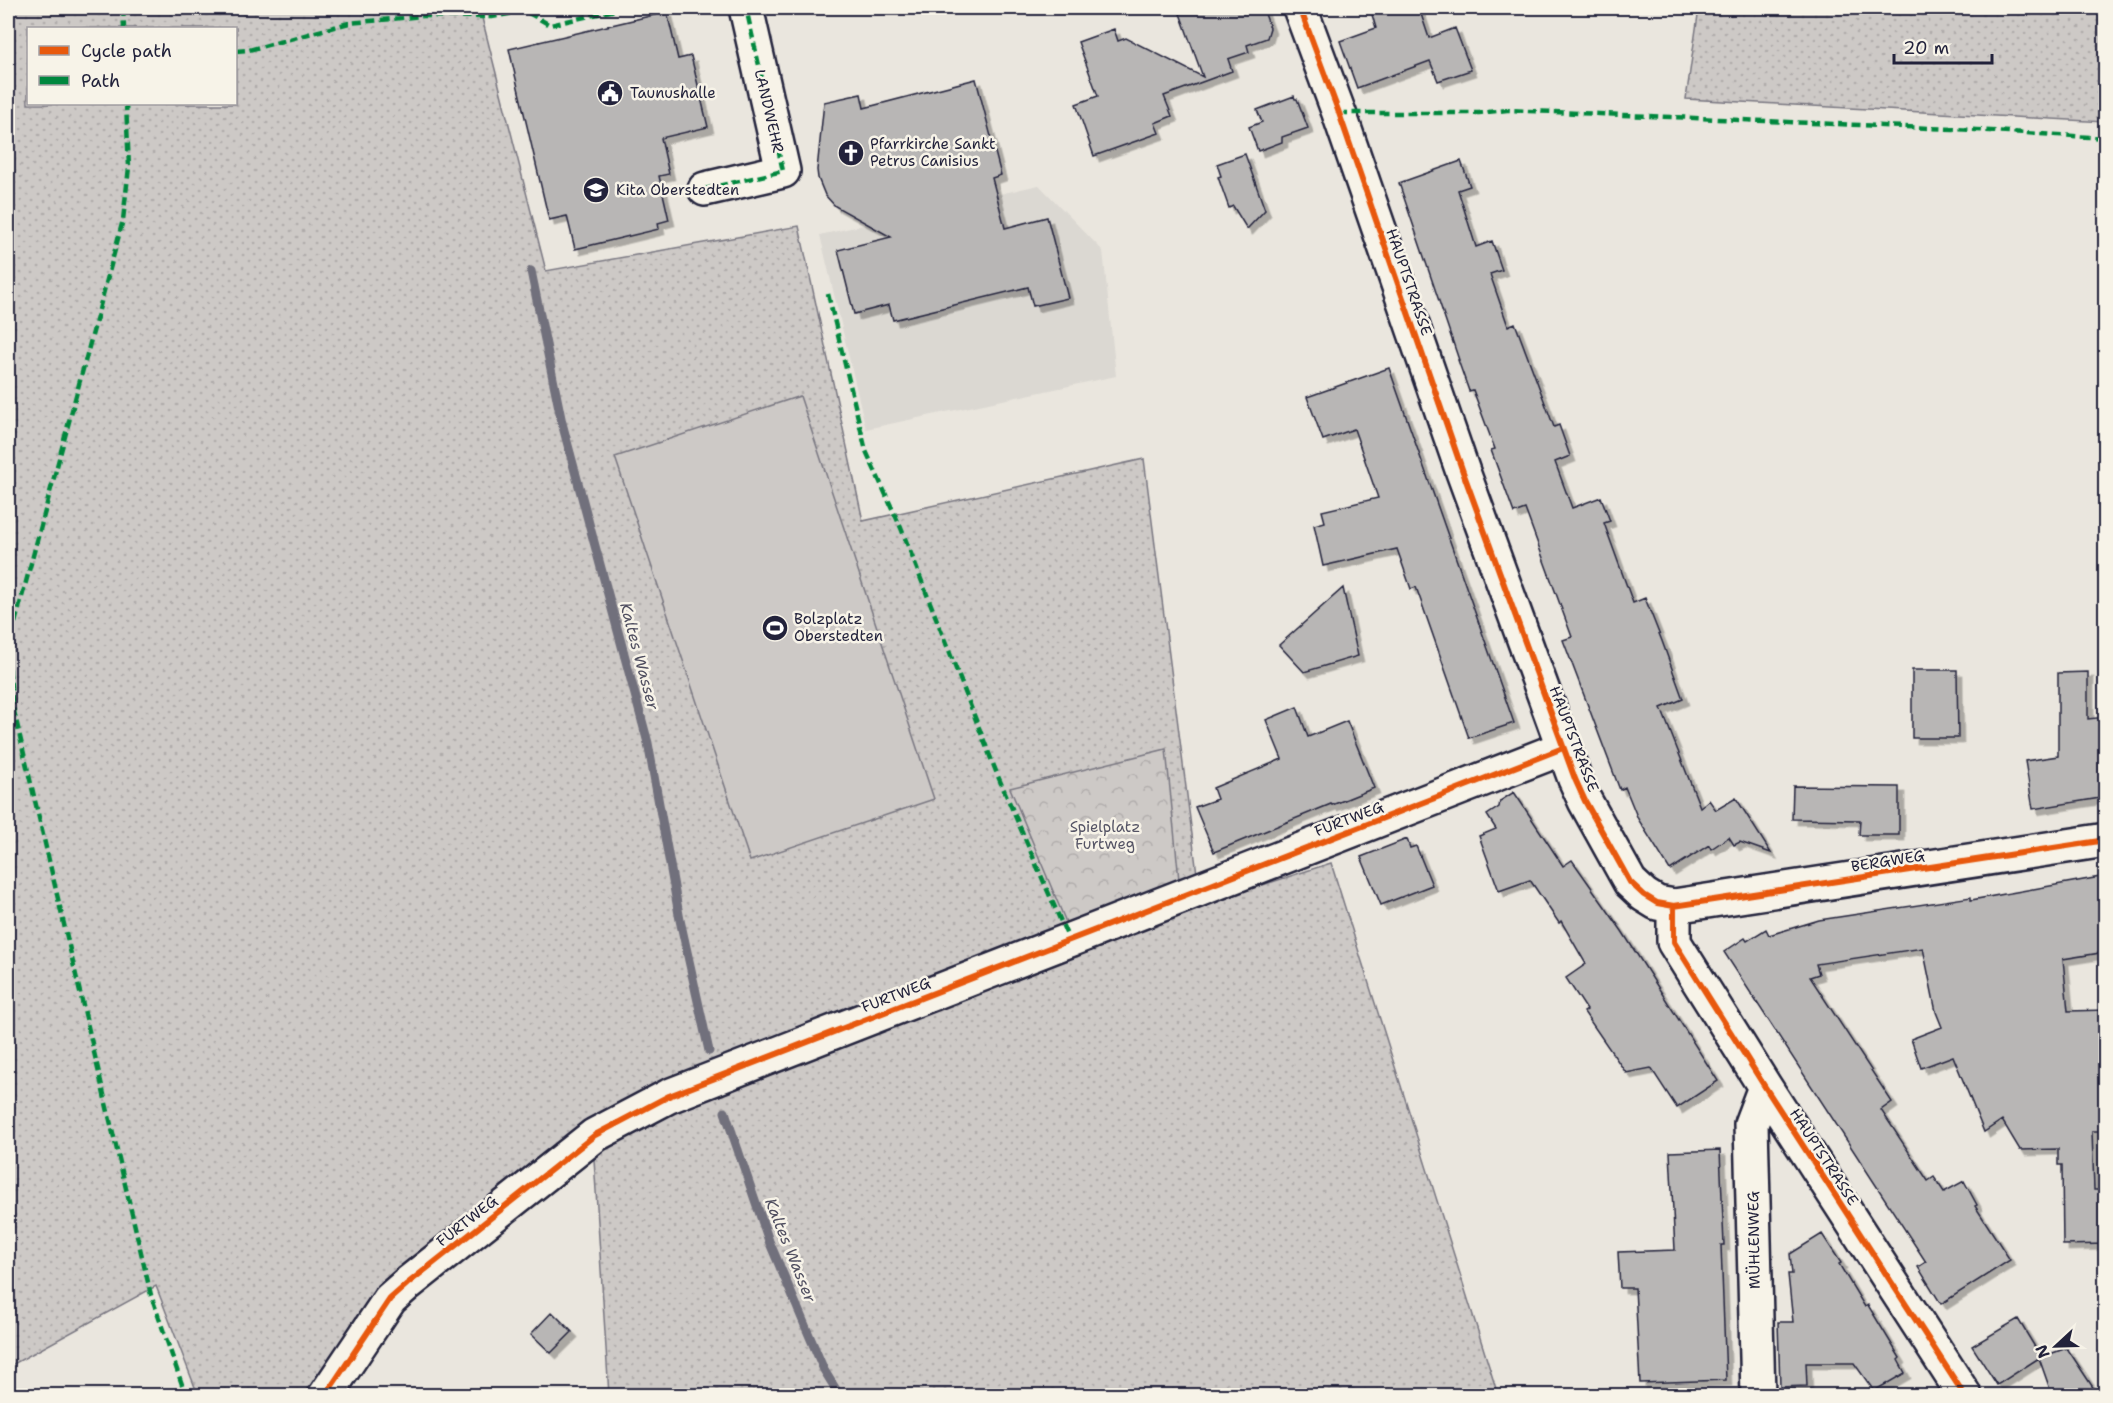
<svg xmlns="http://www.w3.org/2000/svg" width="2113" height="1403" font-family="'Shantell Sans',sans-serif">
  <defs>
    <pattern id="grass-dots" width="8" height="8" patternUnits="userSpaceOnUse" patternTransform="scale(1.5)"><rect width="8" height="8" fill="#cdc9c6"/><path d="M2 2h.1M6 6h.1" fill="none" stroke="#b0acab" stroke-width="1.8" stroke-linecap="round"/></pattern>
    <pattern id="park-crowns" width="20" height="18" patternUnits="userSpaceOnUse" patternTransform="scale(1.5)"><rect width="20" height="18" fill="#cdc9c6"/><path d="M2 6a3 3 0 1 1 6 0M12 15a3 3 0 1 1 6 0" fill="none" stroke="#b0acab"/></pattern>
    <filter id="shadow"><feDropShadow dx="5.5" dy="5.5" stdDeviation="0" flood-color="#0004"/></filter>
  </defs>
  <rect width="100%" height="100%" fill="#eae6de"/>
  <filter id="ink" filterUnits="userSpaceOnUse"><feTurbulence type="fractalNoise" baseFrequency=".0167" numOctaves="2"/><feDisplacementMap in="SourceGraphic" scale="12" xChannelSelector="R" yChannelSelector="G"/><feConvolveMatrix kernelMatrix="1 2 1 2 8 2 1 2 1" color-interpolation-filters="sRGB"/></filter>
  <g filter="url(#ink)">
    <path fill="#dbd8d2" d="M1039,185L1103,251L1116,376L866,429L820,235Z"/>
    <path fill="url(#grass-dots)" stroke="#787680" stroke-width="1.5" fill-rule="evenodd" d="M8,8H433L434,11V8H468L480,10L546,271L799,226L863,521L1144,459L1201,905L1331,863L1498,1395H609L592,1128L531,1168L384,1281L307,1395H198L156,1286L8,1367ZM28,28H236V104H28Z
      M1699,8H2105V122L1686,99Z"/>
    <path fill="url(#park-crowns)" stroke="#787680" stroke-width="1.5" d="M1166,749L1179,880L1068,927L1010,788Z"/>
    <path fill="#cdc9c6" stroke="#787680" stroke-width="1.5" d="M800,396L934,799L750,861L615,457Z"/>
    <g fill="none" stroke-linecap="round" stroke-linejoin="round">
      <path stroke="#716f7b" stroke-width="9" d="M531,271L562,423L648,743L680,920L709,1051
        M725,1112L769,1241L824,1370L840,1396"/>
    </g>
    <path fill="#b8b6b5" stroke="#22223b" stroke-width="1.5" filter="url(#shadow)" d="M1178,8H1263L1270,28L1267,38L1247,45L1249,52L1228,59L1232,71L1164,96L1172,116L1155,123L1159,133L1094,156L1076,104L1098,96L1078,42L1114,29L1118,41L1126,38L1203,77Z
      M1370,8H1419L1429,38L1455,28L1471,70L1438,81L1430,61L1357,88L1340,41L1376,28Z
      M667,12L678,59L691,56L708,127L661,138L669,174L659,176L669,220L658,223L659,229L575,249L567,216L549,220L509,49Z
      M976,79L1001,175L992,178L1005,228L1047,217L1068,298L1033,306L1028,287L893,320L889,305L854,314L838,250L891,237L835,206L825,195L818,178L817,170L824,102L861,94L864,108Z
      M1294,96L1295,99H1297L1308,128L1282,137V142L1258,151L1249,127L1262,122L1257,110Z
      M1245,154L1265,210L1247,229L1233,206L1229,208L1218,177L1221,176L1217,164Z
      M1461,161L1470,186L1458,190L1476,247L1492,241L1502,270L1490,274L1508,326L1515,323L1554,427L1559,425L1570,456L1555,462L1572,508L1601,497L1610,521L1604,523L1633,603L1645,598L1662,641L1683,699L1661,708L1700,807L1709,800L1716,810L1736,798L1771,853L1740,842L1734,845L1729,837L1711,849L1709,845L1670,870L1638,819L1625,787L1620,790L1563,640L1572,637L1525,509L1514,513L1491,450L1495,449L1473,390L1469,391L1458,360H1459L1399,183Z
      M1389,368L1514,723L1469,738L1416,587L1411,589L1397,549L1323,566L1314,525L1325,522L1322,511L1378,498L1354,429L1323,440L1307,397Z
      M1343,588L1358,656L1304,672L1279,645Z
      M1912,670H1957L1958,738H1912Z
      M2088,672V719L2106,717V797L2033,809L2025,761L2058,756V673Z
      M1297,707L1308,737L1347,721L1374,788L1332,805L1331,804L1214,852L1195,807L1217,799L1213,788L1282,759L1266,720Z
      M1793,786L1899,787V835H1859L1860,820L1792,819Z
      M1514,792L1563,866L1572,860L1622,931L1718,1081L1677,1108L1651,1068L1626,1073L1584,1012L1587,1010L1566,978L1586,964L1561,921L1559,923L1530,880L1499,891L1479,836L1496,829L1487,815L1499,807L1500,801Z
      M1407,839L1410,848L1416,846L1432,885L1381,905L1361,857Z
      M2106,876V952L2063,959L2068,1011L2106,1010V1131H2092L2094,1190H2106V1244L2063,1245L2062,1165H2058V1149L2020,1150L2002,1120L1984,1132L1953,1056L1921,1068L1911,1039L1942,1027L1936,1012L1923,948L1816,964L1819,974L1810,977L1892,1102L1881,1110L1928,1181L1934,1177L1944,1192L1964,1181L1977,1205L1975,1206L2010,1260L1941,1304L1918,1267L1926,1262L1724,952L1745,938L1747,941L1766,929L1769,935L1819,920L1971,897V900Z
      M1720,1150L1724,1245H1721L1726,1380L1640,1383L1635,1288H1620L1618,1252L1675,1250L1670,1152Z
      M1822,1234L1841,1263L1839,1264L1865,1307L1868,1305L1900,1358L1898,1360L1905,1373L1874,1391L1854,1363H1806L1807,1386L1780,1387L1778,1322H1793L1788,1274H1792L1790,1254Z
      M552,1312L572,1332L551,1353L531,1334Z
      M2018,1319L2041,1357L2067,1348L2098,1395H2052L2039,1358L1997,1385L1972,1346Z"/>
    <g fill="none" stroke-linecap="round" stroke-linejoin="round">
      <defs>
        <path id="minor" d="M705,189L783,171L746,8
          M1674,906V942L1765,1087L1965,1396
          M325,1396L390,1299L407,1284L595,1135L669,1096L1563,748
          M1758,1396L1751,1124L1765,1087"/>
        <path id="tertiary" d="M1300,8L1339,113L1463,472L1575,779L1585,801L1630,882L1644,895L1657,903L1674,906L2106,840"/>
      </defs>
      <use href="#minor" stroke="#22223b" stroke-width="38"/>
      <use href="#tertiary" stroke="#22223b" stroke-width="38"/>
      <use href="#minor" stroke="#f7f3e8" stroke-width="33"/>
      <use href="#tertiary" stroke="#f7f3e8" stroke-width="33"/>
      <path stroke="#00873e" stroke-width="4.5" stroke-dasharray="9 4.5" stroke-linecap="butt" d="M123,8L124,28
        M236,51L249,50L349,23L423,16L492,17L525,11L550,25L624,8
        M1339,113H1479L1507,110L1976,130L2106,138
        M705,189L783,171L746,8
        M828,294L866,451L901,528L997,774L1069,940
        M8,649L123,220L129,167L126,104
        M8,655L13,707L151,1295L186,1396"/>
      <defs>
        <path id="cycleway" d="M1300,8L1339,113L1463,472L1575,779L1585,801L1630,882L1644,895L1657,903L1674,906L2106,840
          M1674,906V942L1765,1087L1965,1396
          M325,1396L390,1299L407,1284L595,1135L669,1096L1563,748"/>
      </defs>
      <use href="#cycleway" stroke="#f7f3e8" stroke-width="10"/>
      <use href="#cycleway" stroke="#e8590c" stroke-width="6"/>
    </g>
  </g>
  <defs>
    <symbol id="civic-disc" viewBox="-11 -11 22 22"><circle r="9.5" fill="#22223b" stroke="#f7f3e8"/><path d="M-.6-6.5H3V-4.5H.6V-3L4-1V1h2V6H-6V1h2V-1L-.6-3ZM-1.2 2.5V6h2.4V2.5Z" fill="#fff"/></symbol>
    <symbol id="church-disc" viewBox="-11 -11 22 22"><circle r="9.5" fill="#22223b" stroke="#f7f3e8"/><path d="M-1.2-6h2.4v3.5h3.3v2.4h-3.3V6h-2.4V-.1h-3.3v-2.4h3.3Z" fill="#fff"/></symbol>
    <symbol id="school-disc" viewBox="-11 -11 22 22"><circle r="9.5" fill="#22223b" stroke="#f7f3e8"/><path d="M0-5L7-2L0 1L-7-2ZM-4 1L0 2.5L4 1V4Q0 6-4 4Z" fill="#fff"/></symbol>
    <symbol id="stadium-disc" viewBox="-11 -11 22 22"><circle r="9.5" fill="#22223b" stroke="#f7f3e8"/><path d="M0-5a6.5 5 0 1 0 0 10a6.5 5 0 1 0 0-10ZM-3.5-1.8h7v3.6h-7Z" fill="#fff"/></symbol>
  </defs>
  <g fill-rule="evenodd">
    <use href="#civic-disc" x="595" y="78" width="30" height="30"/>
    <use href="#church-disc" x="836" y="138" width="30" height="30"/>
    <use href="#school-disc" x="581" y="175" width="30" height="30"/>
    <use href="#stadium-disc" x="760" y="613" width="30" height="30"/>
  </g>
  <g text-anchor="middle" stroke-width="5" stroke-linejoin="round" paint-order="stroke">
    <g font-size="15" fill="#22223b" stroke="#f7f3e8" text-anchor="start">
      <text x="630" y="98">Taunushalle</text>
      <text x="870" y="149">Pfarrkirche Sankt<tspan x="870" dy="17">Petrus Canisius</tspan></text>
      <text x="616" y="195">Kita Oberstedten</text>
      <text x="794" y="624">Bolzplatz<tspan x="794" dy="17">Oberstedten</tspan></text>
    </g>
    <g font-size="15" fill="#22223b" stroke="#f7f3e8">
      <text transform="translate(769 111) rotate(77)" y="5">LANDWEHR</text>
      <text transform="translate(1409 282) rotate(71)" y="5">HAUPTSTRASSE</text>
      <text transform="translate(1574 739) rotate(69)" y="5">HAUPTSTRASSE</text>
      <text transform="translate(1349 819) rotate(-21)" y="5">FURTWEG</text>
      <text transform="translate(1888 861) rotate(-9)" y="5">BERGWEG</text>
      <text transform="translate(896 995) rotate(-21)" y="5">FURTWEG</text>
      <text transform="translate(1824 1157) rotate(57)" y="5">HAUPTSTRASSE</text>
      <text transform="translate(467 1221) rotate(-38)" y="5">FURTWEG</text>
      <text transform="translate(1754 1240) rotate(-91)" y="5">MÜHLENWEG</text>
    </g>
    <g font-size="15" fill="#555465" stroke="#f7f3e8">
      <text x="1105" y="832">Spielplatz<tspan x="1105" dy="17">Furtweg</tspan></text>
    </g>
    <g font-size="16" font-style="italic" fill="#504f60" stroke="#f7f3e8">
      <text transform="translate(640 656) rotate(75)" y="6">Kaltes Wasser</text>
      <text transform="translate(791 1250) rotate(68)" y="6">Kaltes Wasser</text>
    </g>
  </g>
  <rect width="2113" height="1403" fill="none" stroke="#f7f3e8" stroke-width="30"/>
  <rect x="15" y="15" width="2083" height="1373" fill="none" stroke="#22223b" stroke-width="2" filter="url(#ink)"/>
  <rect x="27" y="27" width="210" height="78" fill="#f7f3e8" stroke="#a29fa3" stroke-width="1.5"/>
  <rect x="39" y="46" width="30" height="9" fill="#e8590c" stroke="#a29fa3" stroke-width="1.5"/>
  <text x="81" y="57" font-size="18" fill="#22223b">Cycle path</text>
  <rect x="39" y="76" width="30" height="9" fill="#00873e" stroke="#a29fa3" stroke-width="1.5"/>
  <text x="81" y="87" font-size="18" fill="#22223b">Path</text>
  <g transform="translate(2056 1346) rotate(248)" stroke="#f7f3e8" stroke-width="4.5" paint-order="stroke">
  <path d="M0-4.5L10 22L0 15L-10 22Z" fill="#22223b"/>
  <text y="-9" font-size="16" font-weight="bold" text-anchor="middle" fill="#22223b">N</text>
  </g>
  <path d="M1894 54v9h98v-9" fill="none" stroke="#22223b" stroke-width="3"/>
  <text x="1903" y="54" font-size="18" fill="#22223b" stroke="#f7f3e8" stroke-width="4.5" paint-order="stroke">20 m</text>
</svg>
